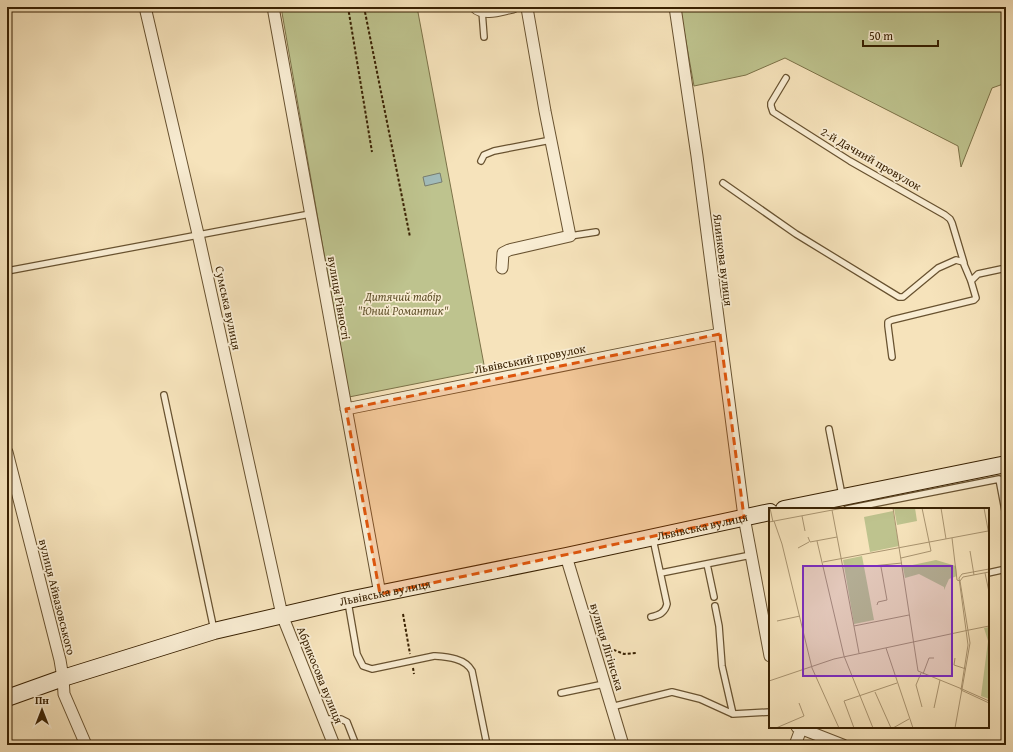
<svg xmlns="http://www.w3.org/2000/svg" width="1013" height="752" font-family="'Gentium Book Plus',serif">
  <rect width="100%" height="100%" fill="#f6e3bb"/>
  <filter id="stains"><feTurbulence type="fractalNoise" baseFrequency=".005" numOctaves="4"/><feColorMatrix values="0 0 0 0 .2 0 0 0 0 .09 0 0 0 0 .02 0 0 0 .5 -.17"/></filter>
  <radialGradient id="worn" r=".72"><stop offset=".6" stop-color="#630" stop-opacity="0"/><stop offset="1" stop-color="#630" stop-opacity=".3"/></radialGradient>
  <path fill="#bec38e" stroke="#7c7248" d="M281,7H417L485,370L349,397Z
    M683,7H1006V83L992,88L961,167L958,146L785,58L746,75L694,86L680,8Z"/>
  <path fill="#a1bbba" stroke="#777d70" d="M440,173L442,182L425,186L423,177Z"/>
  <g fill="none" stroke-linecap="round" stroke-linejoin="round">
    <defs>
      <path id="service" d="M482,11L484,37
        M786,78L771,103V106L773,112L850,161L945,215L950,219L952,223L964,263
        M481,161L484,155L494,151L551,140
        M723,183L796,234L899,297H903L938,268L956,260L963,262L971,281L976,298L974,300L892,320L888,322V326L892,357
        M570,236L596,232
        M7,271L310,214
        M971,281L978,274L1006,268
        M164,395L214,630
        M829,429L842,495
        M847,509L999,479L1006,516
        M707,564L714,597
        M661,573L751,555
        M988,573L1006,569
        M348,602L357,654L363,666L372,669L434,656C447,657 465,658 472,671L487,745
        M715,606L719,626L722,666L733,714
        M651,617C659,615 665,613 667,604L653,539
        M561,693L604,684
        M611,707L672,692L700,699L733,714L770,712
        M324,719H341L347,722L356,745"/>
      <path id="minor" d="M145,7L198,234L282,615L334,745
        M273,7L380,594
        M475,7C484,16 502,9 513,7
        M675,7L697,156L744,517L770,656
        M502,268L503,253L509,250L570,236L545,111L527,8
        M346,409L720,334
        M7,452L60,660L63,678L64,694L86,745
        M566,556L623,745
        M797,727L843,745
        M795,745L801,729"/>
      <g id="secondary">
        <path d="M784,509L1006,464"/>
        <path id="s1" d="M7,698L63,678L214,631L348,600L566,556L770,512"/>
      </g>
    </defs>
    <use href="#service" stroke="#685230" stroke-width="8"/>
    <use href="#minor" stroke="#685230" stroke-width="13"/>
    <use href="#secondary" stroke="#392102" stroke-width="18"/>
    <path stroke="#392102" stroke-width="2" stroke-dasharray="3 2" stroke-linecap="butt" d="M348,7L372,152
      M364,7L410,237
      M403,614L410,654
      M604,649L609,648L624,654L636,653
      M413,668L414,674"/>
    <use href="#service" stroke="#f9edd3" stroke-width="5.5"/>
    <use href="#minor" stroke="#f9edd3" stroke-width="11"/>
    <use href="#secondary" stroke="#f9edd3" stroke-width="16"/>
  </g>
  <path fill="#df560c" fill-opacity="0.2" stroke="#df560c" stroke-width="3" stroke-dasharray="8 5" stroke-linejoin="round" d="M720,334L744,517L380,594L346,409Z"/>
  <g text-anchor="middle" stroke-width="3.5" stroke-linejoin="round" paint-order="stroke">
    <g font-size="12" fill="#392102" stroke="#f9edd3">
      <text transform="translate(871 159) rotate(30)" y="4">2-й Дачний провулок</text>
      <text transform="translate(723 260) rotate(83)" y="4">Ялинкова вулиця</text>
      <text transform="translate(339 298) rotate(80)" y="4">вулиця Рівності</text>
      <text transform="translate(228 308) rotate(78)" y="4">Сумська вулиця</text>
      <text transform="translate(530 359) rotate(-11)" y="4">Львівський провулок</text>
      <text dy="4" stroke="none"><textPath href="#s1" startOffset="717">Львівська вулиця</textPath></text>
      <text dy="4" stroke="none"><textPath href="#s1" startOffset="393">Львівська вулиця</textPath></text>
      <text transform="translate(57 597) rotate(76)" y="4">вулиця Айвазовського</text>
      <text transform="translate(607 647) rotate(73)" y="4">вулиця Лігінська</text>
      <text transform="translate(320 675) rotate(68)" y="4">Абрикосова вулиця</text>
    </g>
    <g font-size="12" font-style="italic" fill="#61522c" stroke="#f9edd3">
      <text x="403" y="301">Дитячий табір<tspan x="403" dy="14">"Юний Романтик"</tspan></text>
    </g>
  </g>
  <g transform="translate(769 508)">
    <rect width="220" height="220" fill="#f6e3bb"/>
    <path d="M125,0H146L148,13L128,17ZM124,3L130,38L101,44L95,9ZM93,48L105,112L85,116L74,52ZM167,52L187,58L188,68L180,71L175,82V79L150,66L136,70L134,59ZM220,119V191L212,188L219,133L215,120Z" fill="#bec38e"/>
    <path fill="none" stroke="#aa9571" stroke-width="1" d="M1,0L4,14M124,0L149,163L193,181L186,220M172,0L177,31M215,0L220,27M63,2L90,145M33,8L36,23M5,13L13,36L43,160L70,220M0,14L74,0M39,29L41,34L68,29M183,30L188,72L191,73M48,33L75,148L104,220M29,40L40,34M201,43L205,67M132,50L162,43L153,0M54,54L219,23M103,58L133,55M220,61L193,66L190,70L199,137L192,182L220,195M220,64L194,69L191,73L201,135L193,181L220,193M216,65L220,84M108,97L109,94L118,92L112,59M8,113L31,108M85,118L140,107M200,122L220,118M117,140L144,220M186,150L185,157L197,161M152,165L147,177L153,199M154,166L160,150H165M0,173L65,151L200,122M106,184L122,220M165,200L171,172M7,220L35,208L30,195M85,220L75,193L128,175M124,220L140,211"/>
    <path fill="#7b2cbf" fill-opacity="0.15" stroke="#7b2cbf" stroke-width="2" d="M34,58H183V168H34Z"/>
    <rect width="220" height="220" fill="none" stroke="#392102" stroke-width="2"/>
  </g>
  <rect width="1013" height="752" fill="none" stroke="#f6e3bb" stroke-width="24"/>
  <rect x="8" y="8" width="997" height="736" fill="none" stroke="#392102" stroke-width="2"/>
  <rect x="12" y="12" width="989" height="728" fill="none" stroke="#392102"/>
  <g transform="translate(42 710)" stroke="#f9edd3" stroke-width="3" paint-order="stroke">
  <path d="M0-3L7 15L0 10L-7 15Z" fill="#392102"/>
  <text y="-6" font-size="11" font-weight="bold" text-anchor="middle" fill="#392102">Пн</text>
  </g>
  <path d="M863 40v6h75v-6" fill="none" stroke="#392102" stroke-width="2"/>
  <text x="869" y="40" font-size="12" fill="#392102" stroke="#f9edd3" stroke-width="3" paint-order="stroke">50 m</text>
  <rect width="100%" height="100%" filter="url(#stains)"/>
  <rect width="100%" height="100%" fill="url(#worn)"/>
</svg>
